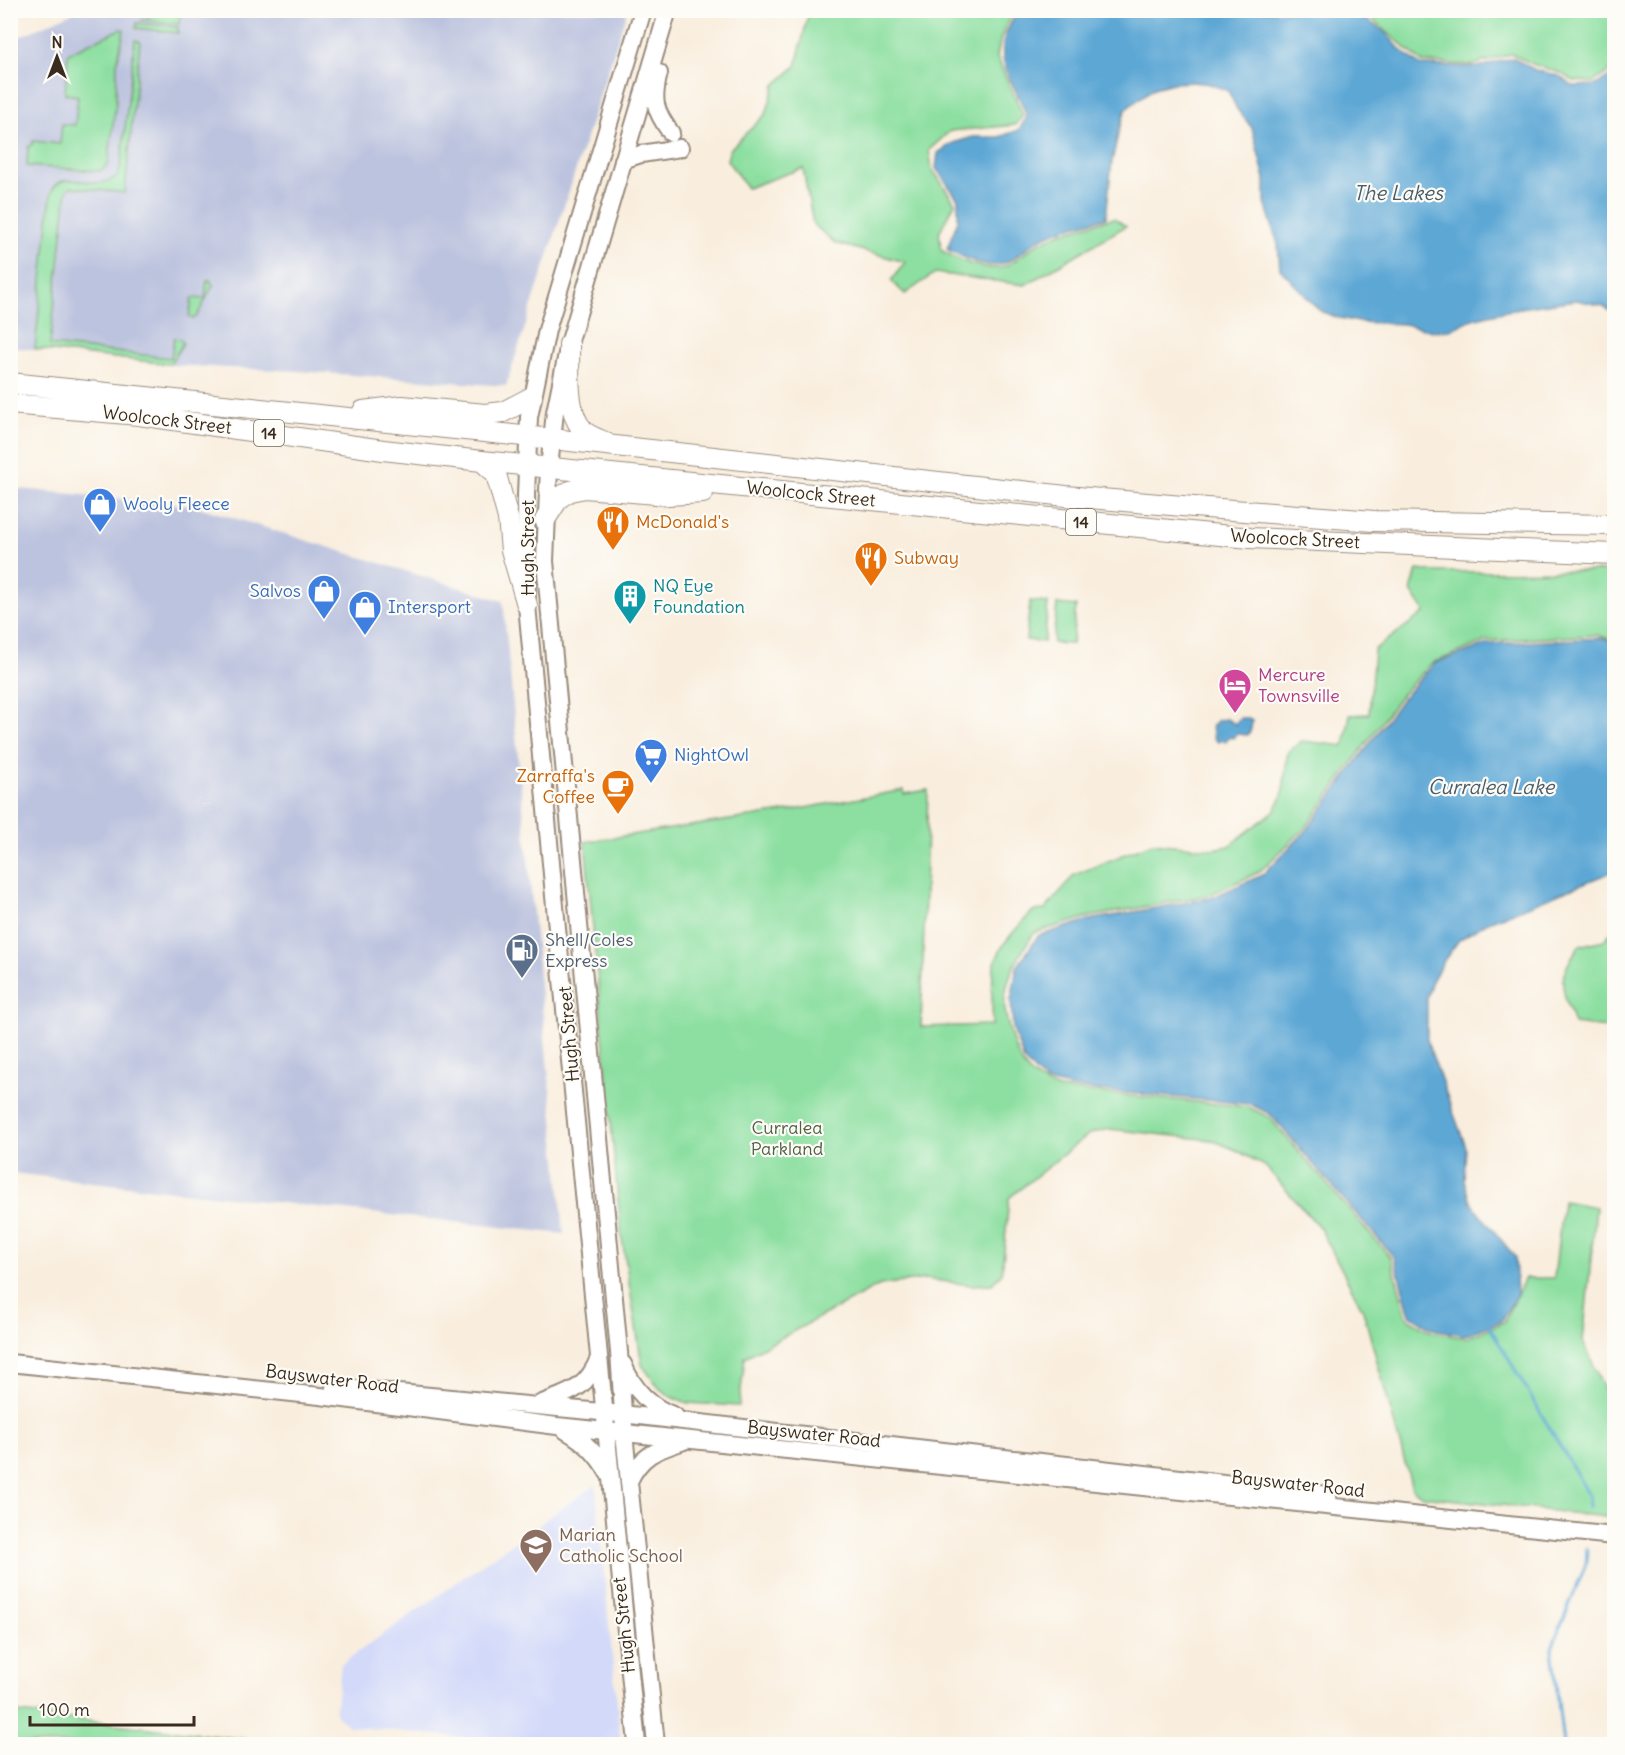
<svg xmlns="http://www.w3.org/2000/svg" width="1625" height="1755" font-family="Delius,sans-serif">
  <rect width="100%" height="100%" fill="#fdfcf7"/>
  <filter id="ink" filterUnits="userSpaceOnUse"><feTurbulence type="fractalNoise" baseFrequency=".0167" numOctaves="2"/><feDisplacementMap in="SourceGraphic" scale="12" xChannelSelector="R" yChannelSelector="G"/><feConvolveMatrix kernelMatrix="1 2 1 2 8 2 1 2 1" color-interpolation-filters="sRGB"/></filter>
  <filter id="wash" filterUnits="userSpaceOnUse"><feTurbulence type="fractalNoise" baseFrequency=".008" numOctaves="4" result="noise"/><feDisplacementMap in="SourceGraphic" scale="24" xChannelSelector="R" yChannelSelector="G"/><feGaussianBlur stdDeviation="1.35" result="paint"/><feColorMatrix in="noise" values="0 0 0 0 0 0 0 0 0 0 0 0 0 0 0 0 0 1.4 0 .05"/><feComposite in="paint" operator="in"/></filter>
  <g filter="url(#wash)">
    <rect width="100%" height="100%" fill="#f9eede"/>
    <path fill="#d2d9f9" d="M595,1485L621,1743L619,1744H526L348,1726L335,1714L341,1664Z"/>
    <path fill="#bcc3de" d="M79,10L627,11L506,386L296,371L170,365L11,347L10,41Z
      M11,488L195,506L503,601L564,1234L11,1173Z"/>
    <path fill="#8cdfa0" stroke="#64845f" stroke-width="1.5" d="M163,10L181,11L179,24L142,20Z
      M809,11H1014L1001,37L997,57L1023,115L1016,125L950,131L929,150L932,169L955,203L939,233L942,251C958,259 976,268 995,268C1010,269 1026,250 1039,243C1061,231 1090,225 1114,218L1126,226L1025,285L935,273L905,294L891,281L905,262L835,243L813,224L803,168L747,188L727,160L730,149L766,114L775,85L796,66Z
      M1345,11H1614V68L1594,82L1573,81L1561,73L1535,65L1511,54L1473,65L1422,62L1365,13Z
      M137,23L178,27V33L136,28Z
      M121,29L124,30L117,63L116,101L108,165L102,170L98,171L27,166L28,147L32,145L33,141L60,144L62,124L75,125L78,96L65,94L68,53Z
      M135,40L140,41L125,193L71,187L67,190L50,345L171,358L174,338L180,339L183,343L170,364L35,349L51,193C62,164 97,196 118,175L121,164Z
      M210,280L213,285L197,316L193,319L189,317L192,298L205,299L207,281Z
      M1417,570L1436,572L1614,571V640L1598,635L1486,641L1432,663L1401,695L1306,827L1259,872L1209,895L1088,917L1034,933C1021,953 1008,972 1005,996C1002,1011 1014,1049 1022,1063C1030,1076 1045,1085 1059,1089L1248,1107L1269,1117L1391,1258L1407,1318L1432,1332L1467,1338L1504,1322L1525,1278H1554L1563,1201L1596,1207L1583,1341L1614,1412V1518L1422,1496L1412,1488L1363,1310L1320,1228L1265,1166L1236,1150L1212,1140L1109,1129L1089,1134L1009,1198L1002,1273L992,1284L971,1285L926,1279L880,1285L745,1357L739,1406L688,1403L671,1397L659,1388L642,1365L621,1232L585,842L783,812L904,790V794L928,790L921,1027L992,1025C993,1008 991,991 993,974C995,948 1016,929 1033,911L1045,910L1074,875L1152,843L1214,849L1229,846L1274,811L1282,797L1288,752L1302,741L1344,746L1350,715L1369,714L1374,650L1425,612L1411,591Z
      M1030,601L1048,603L1044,642L1026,640Z
      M1057,604L1076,606L1072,644L1053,643Z
      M1614,929V1029L1574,1024C1562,986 1555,981 1579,946L1604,940Z
      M11,1712L261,1741V1744H11Z"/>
    <path fill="#5da7d5" stroke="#4c687a" stroke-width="1.5" d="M1314,11L1361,16L1385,32L1400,49L1420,65L1478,67L1513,58L1535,70L1559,76L1574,86L1596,85L1614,73V315L1604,306L1576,300L1520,308L1472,319L1450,330L1433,331L1404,324L1358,322L1335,317L1319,310L1280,269L1278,244L1265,203V179L1252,128L1237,109L1228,91L1210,84L1195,82L1173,83L1154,88L1126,109L1119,130L1112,161L1106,218C1088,222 1050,231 1035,242C1025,249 1009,265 996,265C979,266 961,256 947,249L958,220V199L936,168L938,153L953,143L973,137H999L1019,130L1027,117C1019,90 995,66 1005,36C1008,27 1014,19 1017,11Z
      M1602,638L1614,642V871L1486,923L1459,940L1443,962L1431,983L1427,998V1041L1466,1147L1464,1180L1472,1204L1515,1257L1517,1294L1501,1321L1466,1335L1433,1329L1410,1315L1394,1257L1270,1114L1250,1104L1075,1088L1046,1082L1024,1061L1013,1028L1011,1000L1017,967L1038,936L1089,920L1211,898L1262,875L1307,830L1402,699L1435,663L1488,644Z
      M1240,718H1249L1252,720L1251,729L1248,735L1236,734L1233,738L1229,737L1226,742L1223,740L1218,742L1214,738L1212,727L1218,720L1227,719L1235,724Z"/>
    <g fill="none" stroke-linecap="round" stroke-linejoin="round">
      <path stroke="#5da7d5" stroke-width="3" d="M1488,1324L1589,1495V1508
        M1563,1744L1552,1648L1586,1564L1587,1549"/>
    </g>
  </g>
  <g filter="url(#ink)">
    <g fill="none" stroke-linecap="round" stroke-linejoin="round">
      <defs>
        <path id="secondary" d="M659,73C652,100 654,110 671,133
          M623,160L641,154L680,148
          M10,1363L320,1396L557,1426L1614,1536
          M623,1364C633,1389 649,1407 675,1416
          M334,1387L622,1414L1328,1495
          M540,1404C570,1392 586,1390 599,1358
          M565,1430C586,1442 597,1454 609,1474
          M629,1481C642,1454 657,1450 684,1441
          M637,1744L557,928L527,605L526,496L529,417L547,330L643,10
          M656,1744L625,1443L619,1352L545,561L549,468L555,412L569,344L668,10"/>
        <path id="primary" d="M569,344C570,368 565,413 584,431C589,436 598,439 605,442
          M10,383L552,439L1066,496L1194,507L1374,521L1614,525
          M10,404L139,415L383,450L482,461L1250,538L1614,554
          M363,411L402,406L485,414L503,412L532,397
          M482,461L496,474L508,518L511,550L527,605
          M545,520L559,498L570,491L585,488L668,495L703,493"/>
      </defs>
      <use href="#secondary" stroke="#9a8c7e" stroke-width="20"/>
      <use href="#primary" stroke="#9a8c7e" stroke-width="22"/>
      <use href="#secondary" stroke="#fff" stroke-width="16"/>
      <use href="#primary" stroke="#fff" stroke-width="20"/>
    </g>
  </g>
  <defs>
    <symbol id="shop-pin" viewBox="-11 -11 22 30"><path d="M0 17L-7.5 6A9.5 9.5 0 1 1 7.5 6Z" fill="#3f7fe0" stroke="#fdfcf7"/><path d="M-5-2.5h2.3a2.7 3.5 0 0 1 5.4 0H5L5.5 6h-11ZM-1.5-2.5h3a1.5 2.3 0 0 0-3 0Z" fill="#fff"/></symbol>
    <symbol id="restaurant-pin" viewBox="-11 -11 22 30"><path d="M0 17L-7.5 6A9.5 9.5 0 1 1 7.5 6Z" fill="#e8710a" stroke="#fdfcf7"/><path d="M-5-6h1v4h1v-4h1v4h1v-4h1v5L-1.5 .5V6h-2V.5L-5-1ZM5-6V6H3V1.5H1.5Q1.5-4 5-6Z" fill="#fff"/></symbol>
    <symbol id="building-pin" viewBox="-11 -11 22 30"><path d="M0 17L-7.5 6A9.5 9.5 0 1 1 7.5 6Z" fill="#0f9aa8" stroke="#fdfcf7"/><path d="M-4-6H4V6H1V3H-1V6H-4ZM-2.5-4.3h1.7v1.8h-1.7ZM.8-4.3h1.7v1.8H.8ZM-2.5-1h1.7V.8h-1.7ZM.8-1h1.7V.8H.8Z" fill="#fff"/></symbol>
    <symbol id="hotel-pin" viewBox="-11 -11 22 30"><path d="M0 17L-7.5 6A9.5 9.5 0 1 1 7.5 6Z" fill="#d1479c" stroke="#fdfcf7"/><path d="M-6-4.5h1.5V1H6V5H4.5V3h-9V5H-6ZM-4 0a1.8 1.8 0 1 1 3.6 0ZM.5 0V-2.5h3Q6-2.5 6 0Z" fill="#fff"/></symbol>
    <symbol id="supermarket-pin" viewBox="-11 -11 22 30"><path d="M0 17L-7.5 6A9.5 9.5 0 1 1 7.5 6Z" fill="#3f7fe0" stroke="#fdfcf7"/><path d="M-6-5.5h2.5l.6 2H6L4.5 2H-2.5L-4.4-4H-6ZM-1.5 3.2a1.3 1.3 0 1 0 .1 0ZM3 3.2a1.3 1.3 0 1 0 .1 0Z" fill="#fff"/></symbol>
    <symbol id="cafe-pin" viewBox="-11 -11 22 30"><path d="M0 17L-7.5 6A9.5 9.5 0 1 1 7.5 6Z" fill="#e8710a" stroke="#fdfcf7"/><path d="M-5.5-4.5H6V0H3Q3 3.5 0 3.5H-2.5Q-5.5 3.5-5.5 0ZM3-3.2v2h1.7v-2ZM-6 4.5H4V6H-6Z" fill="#fff"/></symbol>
    <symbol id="fuel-pin" viewBox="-11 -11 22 30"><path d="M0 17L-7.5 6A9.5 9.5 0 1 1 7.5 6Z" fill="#5c6f8a" stroke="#fdfcf7"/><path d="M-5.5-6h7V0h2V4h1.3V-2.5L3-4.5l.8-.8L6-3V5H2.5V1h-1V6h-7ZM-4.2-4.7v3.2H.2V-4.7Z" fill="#fff"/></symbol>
    <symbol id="school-pin" viewBox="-11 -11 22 30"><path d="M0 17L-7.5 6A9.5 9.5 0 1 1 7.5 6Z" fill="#8d6e63" stroke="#fdfcf7"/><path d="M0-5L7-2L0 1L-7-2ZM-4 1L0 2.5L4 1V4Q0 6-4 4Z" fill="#fff"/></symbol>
  </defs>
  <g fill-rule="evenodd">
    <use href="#shop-pin" x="81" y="485" width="38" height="52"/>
    <use href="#restaurant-pin" x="594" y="503" width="38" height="52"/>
    <use href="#restaurant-pin" x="852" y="539" width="38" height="52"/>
    <use href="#shop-pin" x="305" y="572" width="38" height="52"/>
    <use href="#building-pin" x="611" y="577" width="38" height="52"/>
    <use href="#shop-pin" x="346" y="588" width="38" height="52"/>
    <use href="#hotel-pin" x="1216" y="666" width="38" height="52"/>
    <use href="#supermarket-pin" x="632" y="736" width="38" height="52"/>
    <use href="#cafe-pin" x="599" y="767" width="38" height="52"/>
    <use href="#fuel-pin" x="503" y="931" width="38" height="52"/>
    <use href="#school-pin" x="517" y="1526" width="38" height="52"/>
  </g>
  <g text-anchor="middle" stroke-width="4.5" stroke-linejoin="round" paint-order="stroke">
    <g fill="#fdfcf7" stroke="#75695f" stroke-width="1.5">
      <rect x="254" y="420" width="30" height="26" rx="4.5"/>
      <rect x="1066" y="509" width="30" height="26" rx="4.5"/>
    </g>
    <g font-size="16" font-weight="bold" fill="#3b2a1e">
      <text x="269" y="439">14</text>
      <text x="1081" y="528">14</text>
    </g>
    <g font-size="18" fill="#3b2a1e" stroke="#fdfcf7">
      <text transform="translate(167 420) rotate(7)" y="6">Woolcock Street</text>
      <text transform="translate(811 494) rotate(6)" y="6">Woolcock Street</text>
      <text transform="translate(1295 539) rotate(3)" y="6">Woolcock Street</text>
      <text transform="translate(528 548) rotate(-90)" y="6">Hugh Street</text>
      <text transform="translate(569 1034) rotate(-95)" y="6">Hugh Street</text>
      <text transform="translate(332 1379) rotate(7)" y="6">Bayswater Road</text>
      <text transform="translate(814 1434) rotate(6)" y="6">Bayswater Road</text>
      <text transform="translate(1298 1484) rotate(6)" y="6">Bayswater Road</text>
      <text transform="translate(624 1625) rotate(-96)" y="6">Hugh Street</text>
    </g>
    <g font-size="18" fill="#366cbe" stroke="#fdfcf7" text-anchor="start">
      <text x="123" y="510">Wooly Fleece</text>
      <text x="301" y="597" text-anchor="end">Salvos</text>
      <text x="388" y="613">Intersport</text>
      <text x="674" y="761">NightOwl</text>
    </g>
    <g font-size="18" fill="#c56008" stroke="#fdfcf7" text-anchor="start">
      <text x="636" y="528">McDonald's</text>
      <text x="894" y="564">Subway</text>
      <text x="595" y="782" text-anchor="end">Zarraffa's<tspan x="595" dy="21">Coffee</tspan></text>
    </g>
    <g font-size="18" fill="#0d838f" stroke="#fdfcf7" text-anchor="start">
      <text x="653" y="592">NQ Eye<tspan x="653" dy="21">Foundation</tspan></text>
    </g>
    <g font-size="18" fill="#b23c85" stroke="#fdfcf7" text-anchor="start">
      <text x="1258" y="681">Mercure<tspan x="1258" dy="21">Townsville</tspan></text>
    </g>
    <g font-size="18" fill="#4e5e75" stroke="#fdfcf7" text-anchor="start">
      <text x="545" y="946">Shell/Coles<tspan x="545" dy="21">Express</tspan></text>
    </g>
    <g font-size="18" fill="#536045" stroke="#fdfcf7">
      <text x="787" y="1134">Curralea<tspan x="787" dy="21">Parkland</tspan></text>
    </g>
    <g font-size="18" fill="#785e54" stroke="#fdfcf7" text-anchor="start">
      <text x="559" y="1541">Marian<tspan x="559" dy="21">Catholic School</tspan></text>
    </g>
    <g font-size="20" font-style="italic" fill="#495c67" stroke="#fdfcf7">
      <text x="1398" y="200">The Lakes</text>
      <text x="1491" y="794">Curralea Lake</text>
    </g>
  </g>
  <rect width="1625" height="1755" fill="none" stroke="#fdfcf7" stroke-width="36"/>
  <g transform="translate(57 57)" stroke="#fdfcf7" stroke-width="4.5" paint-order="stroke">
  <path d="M0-4.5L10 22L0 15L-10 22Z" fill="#3b2a1e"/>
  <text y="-9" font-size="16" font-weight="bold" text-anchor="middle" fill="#3b2a1e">N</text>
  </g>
  <path d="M30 1716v9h164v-9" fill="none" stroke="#3b2a1e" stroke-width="3"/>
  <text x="39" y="1716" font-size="18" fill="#3b2a1e" stroke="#fdfcf7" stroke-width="4.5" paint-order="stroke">100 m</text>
</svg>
